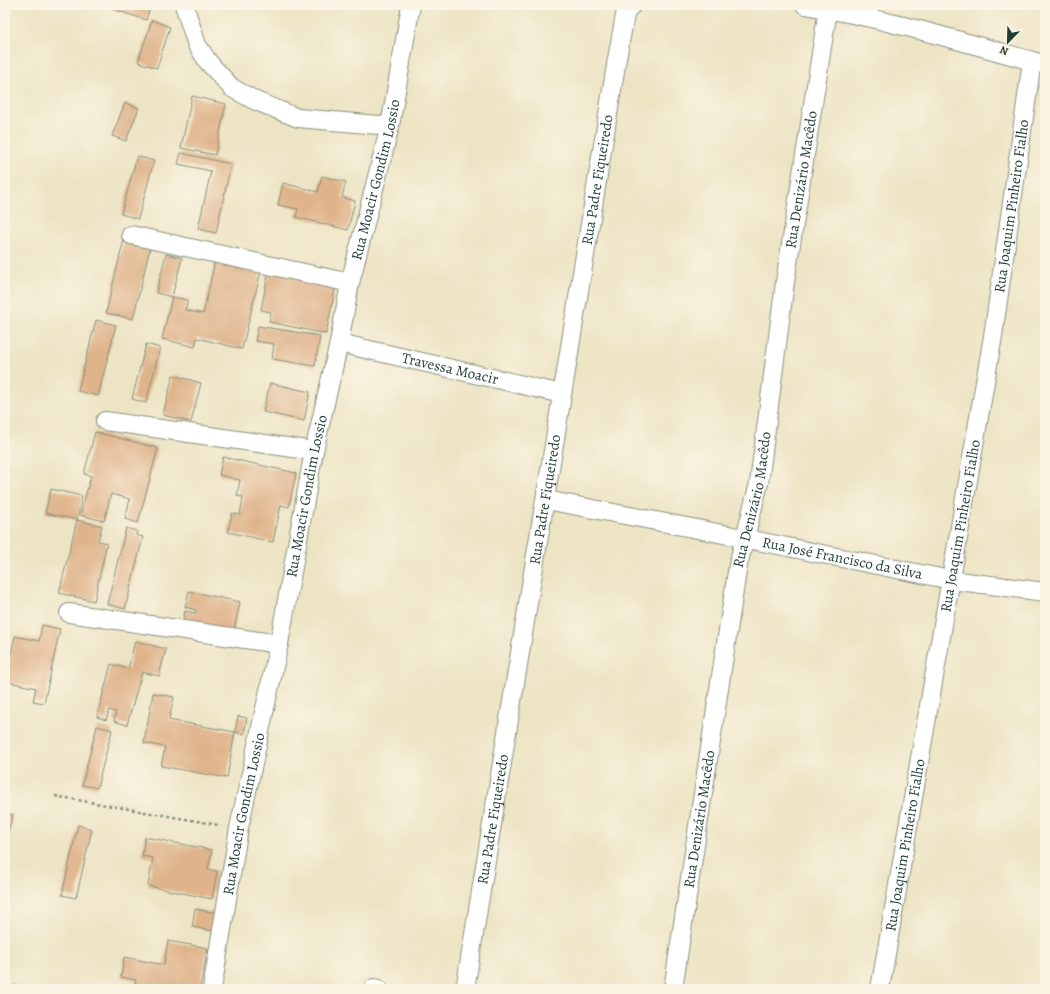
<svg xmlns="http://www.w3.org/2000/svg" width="1050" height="994" font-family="Alegreya,serif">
  <rect width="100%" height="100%" fill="#fcf5e5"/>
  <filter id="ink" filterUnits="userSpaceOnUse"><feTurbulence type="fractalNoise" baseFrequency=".025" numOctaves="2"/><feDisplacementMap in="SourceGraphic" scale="8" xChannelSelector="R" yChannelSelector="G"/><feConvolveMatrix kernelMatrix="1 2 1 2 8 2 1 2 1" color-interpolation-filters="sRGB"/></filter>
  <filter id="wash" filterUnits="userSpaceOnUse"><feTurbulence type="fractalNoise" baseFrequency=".012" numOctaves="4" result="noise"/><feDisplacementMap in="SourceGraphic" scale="16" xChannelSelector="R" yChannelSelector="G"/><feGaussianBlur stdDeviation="0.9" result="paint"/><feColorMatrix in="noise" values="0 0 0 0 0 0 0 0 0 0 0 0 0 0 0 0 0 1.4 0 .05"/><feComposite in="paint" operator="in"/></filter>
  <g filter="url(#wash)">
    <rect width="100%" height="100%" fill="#ede4c4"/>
    <g id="blocks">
      <path fill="#dfb48b" d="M114,5H151L146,20L113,9Z
        M152,20L170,27L157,68L138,62Z
        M192,96L226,104L215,155L181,148Z
        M125,103L139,108L126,141L112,136Z
        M181,153L231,164L216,233L198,229L211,171L178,164Z
        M137,156L154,161L138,219L121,214Z
        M322,176L346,182L342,197L355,201L348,230L296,217L298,209L278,205L283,183L318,192Z
        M125,235L150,248L133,319L106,313Z
        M166,254L182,258L172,297L156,293Z
        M215,261L261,271L242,349L197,338L195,347L162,339L172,297L188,300L185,310L203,314Z
        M269,270L336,284L326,334L269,322L271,312L261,310Z
        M96,320L116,325L98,396L78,391Z
        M258,326L320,336L315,366L272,359L274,344L255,341Z
        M146,344L160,348L146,403L132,399Z
        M173,375L201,383L191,422L163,415Z
        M270,383L310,392L304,421L263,412Z
        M95,432L158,448L138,523L125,519L130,499L111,494L104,521L80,515L91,476L84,474Z
        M223,457L296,473L289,507L281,505L273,542L228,532L232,513L240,515L243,497L237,496L240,480L219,475Z
        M51,489L82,496L77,520L45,513Z
        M77,520L102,526L98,541L107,543L94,601L59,593Z
        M126,528L137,531L136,535L143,537L125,609L107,604Z
        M189,591L240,602L233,635L182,625L185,611L196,613V610L185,607Z
        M42,625L60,629L44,703L33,701L36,688L5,681L15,636L39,641Z
        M135,641L166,649L159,676L142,672L127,725L114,721L116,712L109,710L106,720L97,717L111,664L128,669Z
        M153,693L174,697L169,720L235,732L227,778L161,766L165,747L144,743Z
        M238,716L247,718L244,734L235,732Z
        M97,726L112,730L97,788L82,785Z
        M5,813L13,815L7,835L5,834Z
        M78,825L92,829L76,898L62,895Z
        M145,837L212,850L208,869L217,871L212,899L148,886L153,858L142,856Z
        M195,909L216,913L213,931L192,927Z
        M168,941L208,948L200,989L186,988L185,989H134L136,980L121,977L124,957L164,965Z
        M14,985L29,988V989H13Z"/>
    </g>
  </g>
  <g filter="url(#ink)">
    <use href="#blocks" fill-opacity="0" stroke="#86907c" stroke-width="1"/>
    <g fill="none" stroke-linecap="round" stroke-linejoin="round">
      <defs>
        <g id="street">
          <path d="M184,5L197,45L209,63L232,88L256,101L298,118L390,126"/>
          <path d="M805,5C882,18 957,40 1032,61L1045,64"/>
          <path d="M131,235L350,283"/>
          <path id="s1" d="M339,343L562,394"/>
          <path d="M105,421L314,451"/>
          <path id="s2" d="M546,500L713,532L951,580L1045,592"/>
          <path d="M69,613L279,644"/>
          <path d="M374,988L378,989"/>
          <path id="s3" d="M212,989L239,828L279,644L314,451L339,343L350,283L390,126L411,5"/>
          <path id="s4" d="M465,989L617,59L626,10L632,5"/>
          <path id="s5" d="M673,989L738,565L759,483L785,282L828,9"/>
          <path id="s6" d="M880,989L993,336L1032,61"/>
        </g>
      </defs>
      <use href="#street" stroke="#86907c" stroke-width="20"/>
      <path stroke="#86907c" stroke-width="2.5" stroke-dasharray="3 3" stroke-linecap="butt" d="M55,796L219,825"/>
      <use href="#street" stroke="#fff" stroke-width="18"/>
    </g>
  </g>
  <g text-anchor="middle" stroke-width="3" stroke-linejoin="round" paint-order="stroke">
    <g font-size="15" fill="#1f3d34" stroke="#fcf5e5">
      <text dy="5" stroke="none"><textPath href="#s3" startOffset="826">Rua Moacir Gondim Lossio</textPath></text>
      <text dy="5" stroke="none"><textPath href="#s5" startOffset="820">Rua Denizário Macêdo</textPath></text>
      <text dy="5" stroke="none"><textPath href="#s4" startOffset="820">Rua Padre Fiqueiredo</textPath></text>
      <text dy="5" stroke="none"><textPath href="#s6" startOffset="794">Rua Joaquim Pinheiro Fialho</textPath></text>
      <text dy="5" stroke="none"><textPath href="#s1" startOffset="114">Travessa Moacir</textPath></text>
      <text dy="5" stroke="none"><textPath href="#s3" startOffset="502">Rua Moacir Gondim Lossio</textPath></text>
      <text dy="5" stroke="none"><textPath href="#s4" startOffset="496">Rua Padre Fiqueiredo</textPath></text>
      <text dy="5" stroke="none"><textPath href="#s5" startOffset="496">Rua Denizário Macêdo</textPath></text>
      <text dy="5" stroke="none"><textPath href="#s6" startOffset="470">Rua Joaquim Pinheiro Fialho</textPath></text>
      <text dy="5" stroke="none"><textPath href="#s2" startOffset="302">Rua José Francisco da Silva</textPath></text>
      <text dy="5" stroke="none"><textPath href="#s3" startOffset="178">Rua Moacir Gondim Lossio</textPath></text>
      <text dy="5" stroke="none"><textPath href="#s4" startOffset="172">Rua Padre Fiqueiredo</textPath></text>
      <text dy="5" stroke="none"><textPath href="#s5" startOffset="172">Rua Denizário Macêdo</textPath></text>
      <text dy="5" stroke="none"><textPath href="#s6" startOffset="146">Rua Joaquim Pinheiro Fialho</textPath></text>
    </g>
  </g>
  <rect width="1050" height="994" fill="none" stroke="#fcf5e5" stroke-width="20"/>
  <g transform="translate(1008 42) rotate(203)" stroke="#fcf5e5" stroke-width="3" paint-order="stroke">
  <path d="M0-3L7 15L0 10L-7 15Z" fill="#1f3d34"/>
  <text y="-6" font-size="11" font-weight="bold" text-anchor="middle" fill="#1f3d34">N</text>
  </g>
</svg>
